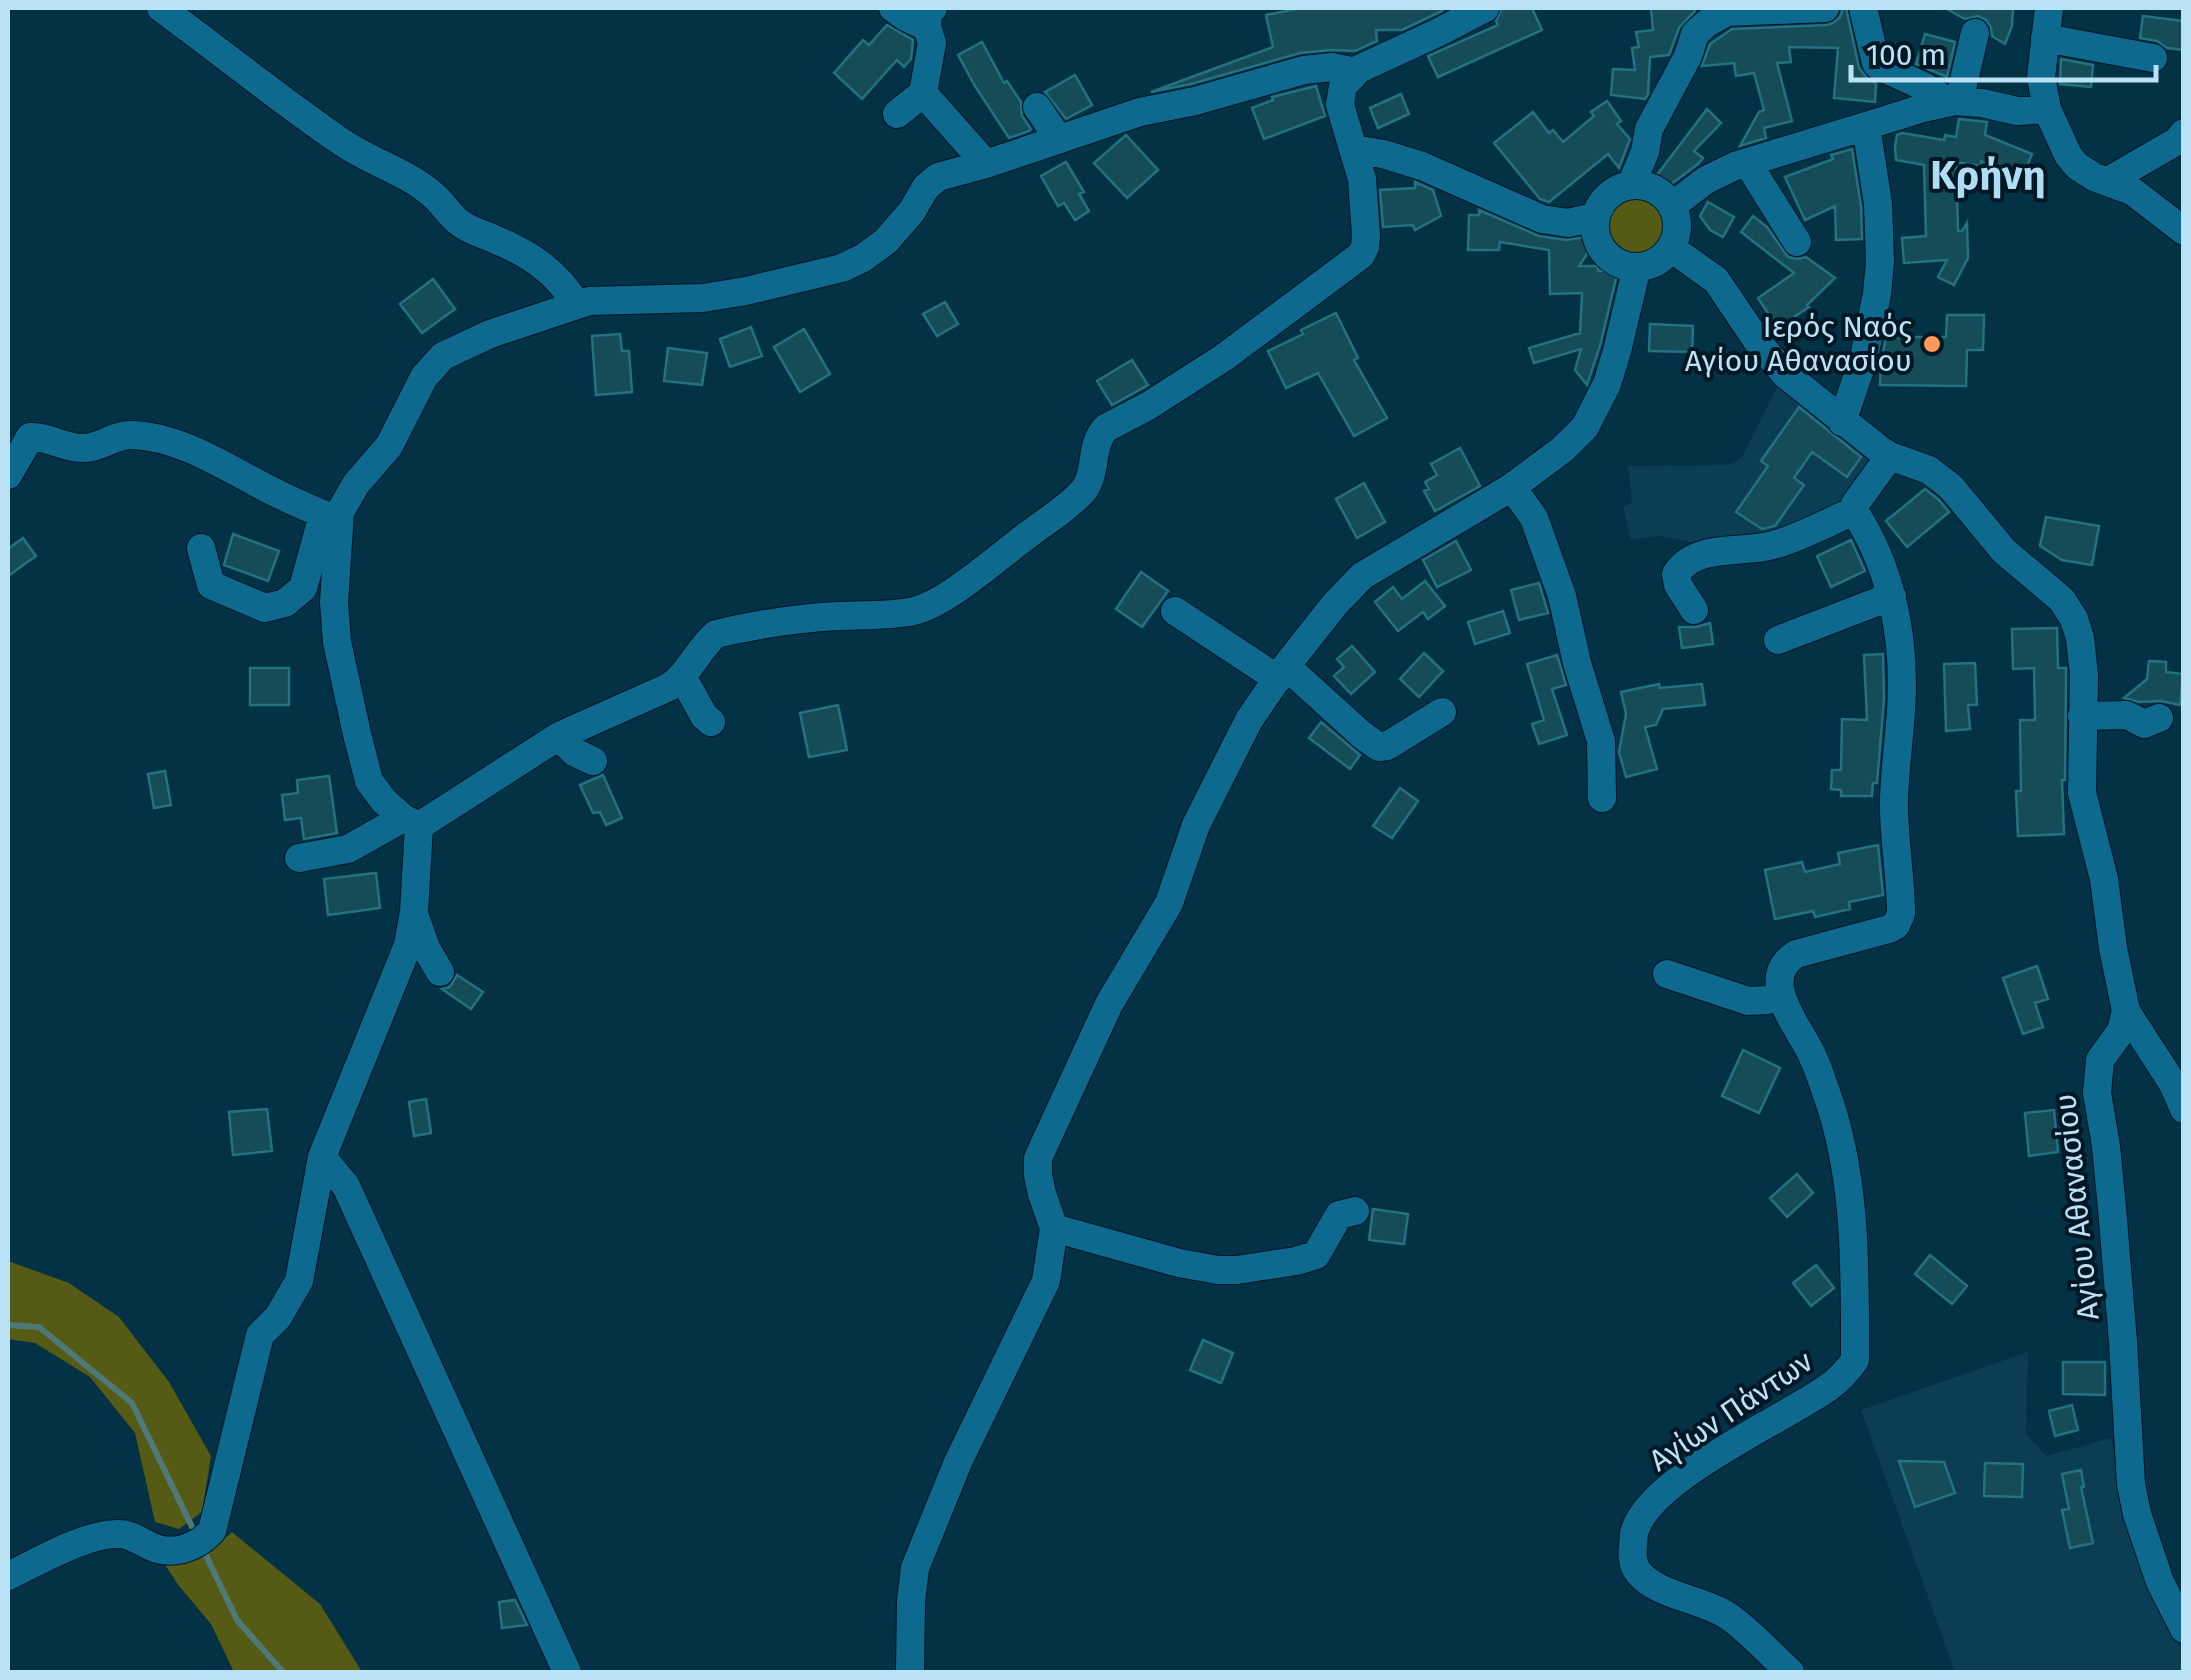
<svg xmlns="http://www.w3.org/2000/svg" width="2191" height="1680" font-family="'Fira Sans',sans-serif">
  <rect width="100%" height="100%" fill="#033145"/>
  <path fill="#0b3e55" d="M1786,370L1883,450L1843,511L1785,539L1712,546L1659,536L1631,540L1623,507L1632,502L1628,466L1721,465L1734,463L1742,456L1752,438Z
    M2028,1352L2026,1434L2046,1456L2111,1438L2131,1536L2183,1653V1672H1955L1861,1410Z"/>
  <path fill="#555a15" d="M1620,194C1663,193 1690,213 1659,254C1633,264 1617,244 1601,226Z
    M8,1261L69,1283L119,1317L169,1382L211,1456L202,1512L179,1529L155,1522L135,1433L90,1377L35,1343L8,1339Z
    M232,1532L320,1604L362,1672H234L211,1624L179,1586L159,1556C188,1558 210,1552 232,1532Z"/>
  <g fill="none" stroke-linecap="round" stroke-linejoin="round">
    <path stroke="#4e7977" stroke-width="6" d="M8,1325L39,1327L132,1403L195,1533
      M203,1549L237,1620L283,1672"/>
  </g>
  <path fill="#154c57" stroke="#237282" stroke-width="2.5" d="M1301,8H1440L1442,11L1402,30H1376L1377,41L1355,51L1331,50L1300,53L1191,84L1151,92L1273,47L1266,15Z
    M1502,8H1532L1542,30L1438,77L1428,56L1498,25L1496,21Z
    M1651,8H1694L1695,11L1679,28L1669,55L1650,57L1648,94L1645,99L1611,95L1613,69L1635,70L1632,48L1639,47L1636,32L1653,30Z
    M1843,8H1846L1859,68L1867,78L1876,84L1875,102L1834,98L1838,48L1789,47L1791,62L1777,63L1792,121L1764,128L1766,138L1740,146L1759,112L1764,110L1754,73L1736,76L1734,63L1702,66L1710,44L1732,29L1827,25L1833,23L1840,17Z
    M1945,8H2013L2012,26L2005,44L1992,36L1991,27L1986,20L1978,16L1965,19Z
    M2143,16L2184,21V50L2167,48L2157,41L2140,38Z
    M887,25L913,40L911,59L904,67L897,60L862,99L834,73L863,40L869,45Z
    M1925,34L1955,42L1947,77L1916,64Z
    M982,42L1004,83L1007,81L1021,102L1022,116L1031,129L1029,131L1009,138L975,86L958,55Z
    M2061,59L2093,65L2091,87L2060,84Z
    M1075,75L1092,105L1066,119L1045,92Z
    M1316,86L1325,116L1264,139L1252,108L1273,100L1272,97Z
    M1401,94L1409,114L1378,128L1370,108Z
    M1607,101L1621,121L1617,124L1630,139L1619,168L1608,154L1549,202L1540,199L1494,143L1533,112L1549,133L1553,130L1563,142L1594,116L1591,112Z
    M1707,109L1721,123L1694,151L1703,158L1698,164L1666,188L1654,179Z
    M1959,119L1987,122L1985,135L2032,154L2023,177L1981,161V166L1956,162L1958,231H1962L1967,223L1968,258L1954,285L1938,277L1947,260L1904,263L1902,238L1926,236L1924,165L1896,160L1895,147L1897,135L1902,133L1944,140L1945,135L1956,137Z
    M1126,135L1158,170L1127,198L1094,163Z
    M1852,149L1861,206L1862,239L1836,240L1835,206L1805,220L1785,177L1833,159L1831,155Z
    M1066,162L1084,192L1079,194L1089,211L1075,220L1064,203L1058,206L1041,176Z
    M1415,182L1433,190L1441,216L1415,230L1413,225L1383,227L1380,190L1415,188Z
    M1708,202L1734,217L1723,237L1710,230L1700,216Z
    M1479,210L1539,236L1566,240L1586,237L1595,242L1579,266H1598V271L1618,270L1600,346L1587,385L1575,370L1581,349L1534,363L1529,348L1580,333L1582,293L1550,294L1549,250L1500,242L1499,250H1468L1469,215H1479Z
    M1753,216L1767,227L1788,257L1797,259L1806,257L1835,278L1807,305L1809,307L1778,328L1758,298L1794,273L1741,232Z
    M433,279L455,309L422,333L400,304Z
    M945,302L958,324L937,336L923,314Z
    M1336,313L1358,358L1354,360L1387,418L1354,436L1318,373L1286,388L1268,351L1303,334L1301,330Z
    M1947,315H1984L1983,350H1967L1966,386L1880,385L1881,363L1886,337H1946Z
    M1650,324L1693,326L1692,352L1649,351Z
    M751,327L762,356L730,367L720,339Z
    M804,329L830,374L800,392L774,347Z
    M620,334L622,351H629L632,392L596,395L592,336Z
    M668,348L707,353L702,385L664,381Z
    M1132,360L1148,385L1112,405L1097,381Z
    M1799,407L1861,457L1847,477L1812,452L1794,478L1804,485L1775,526L1762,529L1736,512L1768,466L1761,461Z
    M1460,448L1480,486L1435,511L1424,491L1429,489L1425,482L1437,475L1431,464Z
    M1364,483L1385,522L1357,538L1336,499Z
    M1925,489L1939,500L1949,512L1907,547L1886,521Z
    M2046,517L2099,526L2092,565L2062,560L2040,546Z
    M233,534L279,551L268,581L224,565Z
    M23,538L36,556L8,576V549Z
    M1851,540L1865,571L1831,587L1817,556Z
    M1456,541L1471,570L1437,587L1423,560Z
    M1141,572L1168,591L1142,627L1116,609Z
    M1425,581L1445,606L1428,619L1423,612L1398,631L1375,602L1393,587L1402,599Z
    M1539,583L1548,613L1519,620L1511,590Z
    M1503,611L1510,633L1475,644L1468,622Z
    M1710,623L1713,644L1682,648L1679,627H1696Z
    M2057,628L2058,668H2066V676L2065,780H2062L2064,834L2018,836L2016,791H2021L2020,720H2035L2034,668L2013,669L2012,629Z
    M1352,646L1375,672L1351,694L1334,676L1344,667L1337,659Z
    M1424,653L1443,671L1419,697L1400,679Z
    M1883,654L1884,699L1877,783H1873L1872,796H1841V790L1831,789L1832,770H1841L1842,719L1867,720L1864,655Z
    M1557,655L1566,685L1552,689L1567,735L1539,744L1532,724L1544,720L1527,664Z
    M2149,661L2166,662V672L2183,674L2180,705L2161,701L2139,702L2124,698L2147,679Z
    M1975,663L1977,705H1968L1970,729L1946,731L1944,664Z
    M250,668H289V705H250Z
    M1659,684L1660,688L1702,684L1705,705L1663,709L1656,725L1645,727L1657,769L1626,777L1619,752L1626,714L1621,692Z
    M838,705L847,750L809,757L800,713Z
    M1321,722L1360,755L1350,769L1309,738Z
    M165,771L171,805L154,808L148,774Z
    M603,775L622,818L606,825L600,812L593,813L580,785Z
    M329,776L337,833L304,839L301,818L285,820L282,795L298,793L297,780Z
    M1400,788L1418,801L1392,838L1373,826Z
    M1878,845L1883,895L1849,902L1850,909L1815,917L1813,911L1775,919L1765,870L1802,862L1805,872L1840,864L1838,853Z
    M376,873L380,908L328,915L324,879Z
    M2037,966L2048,999L2035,1003L2043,1027L2023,1034L2003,978Z
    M457,975L483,992L471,1009L442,989L450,987Z
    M1743,1050L1780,1068L1759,1113L1722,1096Z
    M426,1099L431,1133L414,1136L409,1102Z
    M267,1109L272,1151L233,1155L229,1112Z
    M2054,1110L2058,1152L2029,1156L2025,1113Z
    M1797,1174L1813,1193L1787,1217L1770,1198Z
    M1373,1209L1408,1214L1404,1244L1369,1240Z
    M1930,1255L1967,1286L1952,1304L1915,1274Z
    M1816,1265L1834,1288L1811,1306L1793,1283Z
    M1203,1340L1233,1353L1221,1383L1190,1370Z
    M2063,1362H2105V1395L2063,1394Z
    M2072,1405L2078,1430L2055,1436L2049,1411Z
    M1899,1461L1944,1462L1955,1493L1915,1507Z
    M1985,1463L2023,1464L2022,1497L1984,1496Z
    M2081,1470L2084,1487H2081L2093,1543L2070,1548L2062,1510L2069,1509L2062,1474Z
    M515,1600L527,1625L502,1628L499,1602Z"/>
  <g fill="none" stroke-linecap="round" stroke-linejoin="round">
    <defs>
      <path id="minor" d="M161,8C221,52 279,99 340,141C370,162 406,171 433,195C443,203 449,215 460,223C470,231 483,234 494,239C530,254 556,271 577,305
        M893,8L904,16L927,27
        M933,8L928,10L927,27L932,43L923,93L986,164
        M1863,8L1876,63L1879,66L1925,87L1949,102
        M2049,8L2041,77L2047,109L2068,155L2077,166L2094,177L2132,191L2184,231
        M2045,38L2153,58
        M1959,101L1975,33
        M1037,107L1058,138
        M897,114L923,93
        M1354,149L1383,154L1422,166L1542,219L1568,223L1595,217
        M1747,162L1797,242
        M2108,181L2177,141L2184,133
        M1595 226a41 41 0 1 1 82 0a41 41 0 1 1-82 0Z
        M1631,185L1645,152L1649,129L1688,56L1695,34L1707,23L1727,12L1825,8
        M1672,206L1706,180L1735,166L1866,126
        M1671,248L1716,280L1760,345L1786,375L1879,449L1890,456L1929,470L1951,487L2004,551L2062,600L2074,619L2080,638L2084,675L2082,793L2104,879L2113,948L2126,1011L2121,1031L2100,1060L2097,1093L2106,1146L2112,1208L2123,1342L2131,1484L2137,1514L2160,1582L2184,1629
        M1842,422L1864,357L1877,294L1880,261L1878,204L1866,126L1923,108L1955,101L1982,103L2017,111L2047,109
        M8,475L30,437C48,436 64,448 82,448C100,449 114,434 133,435C178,437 217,462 255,482C282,497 310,509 339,521
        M1512,487L1534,518L1562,596L1577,663L1601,741L1602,798
        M201,548L211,585L265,608L285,603L303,588L323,515
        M1694,610L1678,585L1676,574C1695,543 1742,554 1773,545C1800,538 1828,522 1854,511
        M1175,611L1278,679
        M1778,640L1892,596
        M1286,666L1362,735L1379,747L1387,746L1442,712
        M683,678L704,716L711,722
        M2082,716L2127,715L2144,724L2159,718
        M559,736L574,752L593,761
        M419,826L403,818L384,801L369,781L357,734L337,642L334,602L340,512L356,484L389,446L424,377L443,356L490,334L589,301L703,298L746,291L842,268L863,258L886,241L912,211L926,187L938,177L986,164L1140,112L1195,101L1304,70L1332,67L1355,72
        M299,858L348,849L403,818
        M414,914L426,948L440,972
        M1667,974L1748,1001L1767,1000L1781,996
        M2126,1011L2173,1084L2184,1109
        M322,1157L346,1186L567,1672
        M1054,1228L1179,1263L1218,1270H1237L1296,1261L1316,1255L1339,1215L1355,1211
        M8,1576C38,1562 86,1533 119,1534C130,1534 138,1540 148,1545C171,1557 195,1549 212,1531L260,1335L278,1317L299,1281L322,1157L408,945L414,912L419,826L559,736L669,687C690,673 697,650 716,634C754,625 799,618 838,616C860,615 894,616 914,611C949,602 999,556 1029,534C1046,521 1068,508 1083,491C1098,473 1089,445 1106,428L1148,406L1223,358L1361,255L1365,247L1366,235L1362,179L1340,105L1343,86L1359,69L1437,33L1485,8
        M910,1672L911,1601L915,1568L958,1462L1046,1281L1054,1228L1042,1194L1038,1175V1158L1109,1004L1169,903L1196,825L1249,720L1286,666L1335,604L1362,576L1512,487L1563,449L1585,427L1607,384L1617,351L1637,267
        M1790,1672C1770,1654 1750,1631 1728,1616C1703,1599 1658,1596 1639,1573C1632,1565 1632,1555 1633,1545C1634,1540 1633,1534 1635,1530C1652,1477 1783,1420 1829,1387C1840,1379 1848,1370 1855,1360C1855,1270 1857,1177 1826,1092C1821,1077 1816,1062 1809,1049C1794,1021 1759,978 1796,954L1889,929L1896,925L1901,914C1901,875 1893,837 1894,799C1895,761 1902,723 1902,685C1902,624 1888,562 1854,511L1855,504L1890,456"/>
    </defs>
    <use href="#minor" stroke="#011724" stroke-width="30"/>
    <use href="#minor" stroke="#0e698f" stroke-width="28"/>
  </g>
  <circle fill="#fe9b58" stroke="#011724" stroke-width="4" cx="1932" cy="344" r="10"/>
  <g text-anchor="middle" stroke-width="8" stroke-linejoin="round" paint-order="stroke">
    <g font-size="30" fill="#bbe1f6" stroke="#011724" text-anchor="end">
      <text x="1912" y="337">Ιερός Ναός<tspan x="1912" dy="34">Αγίου Αθανασίου</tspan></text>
    </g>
    <g font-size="30" fill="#bbe1f6" stroke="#011724">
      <text transform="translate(2077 1207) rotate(-96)" y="10">Αγίου Αθανασίου</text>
      <text transform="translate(1731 1411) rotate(-34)" y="10">Αγίων Πάντων</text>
    </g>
    <g font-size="40" font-weight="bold" fill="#b0ddf6" stroke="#011724">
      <text x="1988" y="189">Κρήνη</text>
    </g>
  </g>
  <rect width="2191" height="1680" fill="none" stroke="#bbe1f6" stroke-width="20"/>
  <path d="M1851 65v15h305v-15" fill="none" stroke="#bbe1f6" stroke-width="5"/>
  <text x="1866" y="65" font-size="30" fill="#bbe1f6" stroke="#011724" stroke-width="8" paint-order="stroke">100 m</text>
</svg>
